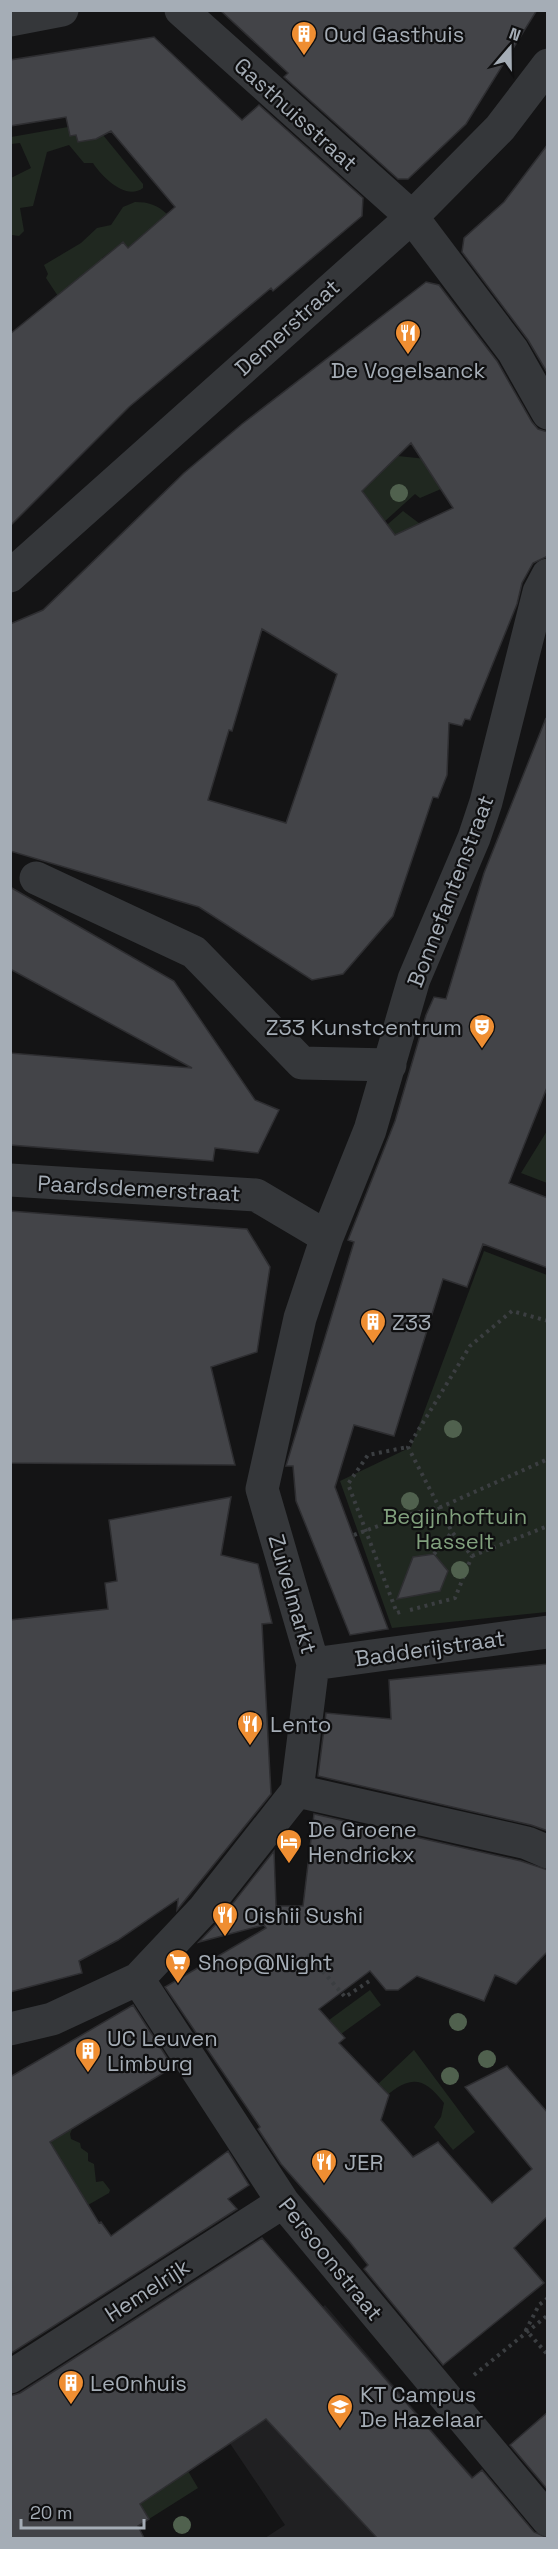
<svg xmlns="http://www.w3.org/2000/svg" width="558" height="2549" font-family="'Space Grotesk',sans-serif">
  <rect width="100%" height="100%" fill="#141415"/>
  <path fill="#202022" d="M325,2305L453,2455L530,2538H265L285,2525L229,2442L289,2339Z"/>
  <path fill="#202820" d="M68,127L76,135L78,142L103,135L143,184V188C126,201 102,177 93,163H84L69,145L47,152L33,206L20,208L24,231L19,236L12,235L11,178L31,168L20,143L11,144V137Z
    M135,202C149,202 157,205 167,214L132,252L123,242L102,258L109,267L88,284L81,276L62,292L87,340L46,278L48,274L44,265L81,243L97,228L111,225L123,207Z
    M398,456L436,460L441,489L420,498L415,494L374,531L362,491Z
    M403,511L436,536L427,549L381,530Z
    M547,1131L548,1183H547L521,1173Z
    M484,1251L547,1275V1612L392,1628L340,1481L411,1447Z
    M370,1990L381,2005L341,2034L329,2020Z
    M414,2050L475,2132L453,2150L434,2127L441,2117L444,2103C424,2077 411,2075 386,2096L384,2089L378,2084Z
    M73,2127L70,2134L71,2139L80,2143L81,2148L88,2153V2161L94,2164L96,2182L103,2181L110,2190L109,2193L88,2205L50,2142Z
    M188,2471L198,2488L149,2519L140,2504Z"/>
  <path fill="#434448" stroke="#2e2e31" stroke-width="1.5" fill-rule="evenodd" d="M220,10H537L466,124L408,179H398L284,77L288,73Z
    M154,37L242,120L259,105L363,198L362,216L273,291L271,288L129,407L10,526V334L123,242L128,248L175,207L111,131L96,139L78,142L76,135L70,136L66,117L10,126V60Z
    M548,144V374L528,340L462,252L464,238L504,202Z
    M426,282L439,285L497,361L532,422L538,429L548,432V556L533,563L522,583L517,604L470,720L465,719L462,726L449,723L447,775L438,798L433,797L393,916L343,974L312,980L199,907L10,851V624L43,610L184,473L242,424ZM411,443L453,508L395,535L362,491ZM262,629L337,674L286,823L208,800L229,730L232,731Z
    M546,718L548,1085L509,1183L548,1198V1268L483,1244L467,1287L443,1279L394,1436L354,1425L335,1487L388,1629L350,1635L296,1501L293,1466H286L354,1242L348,1240L395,1121L426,1015L434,997L446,999L484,873Z
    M10,887L174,981L255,1100L279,1110L258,1153L215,1148L213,1161L10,1145V1053L192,1068L10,969Z
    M10,1211L247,1229L270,1267L257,1352L211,1367L235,1465L10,1463Z
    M231,1497L221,1555L258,1564L272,1623L262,1624L271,1794L177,1910L178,1899L118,1940L79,1961L82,1973L10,1992V1620L108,1609L105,1583L117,1581L109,1520Z
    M434,1554L448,1571L440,1591L397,1599L413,1557Z
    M548,1664V1831L531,1825L318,1776L326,1713L391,1719L389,1680Z
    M314,1814L521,1861L548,1870V1951L516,1984L495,1975L484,2001L417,1976L398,1990H386L370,1971L319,2009L345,2038L339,2043L389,2095L381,2120L413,2157L438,2142L492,2203L532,2169L465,2087L507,2066L548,2113V2216L514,2248L544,2283L443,2365L364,2269L368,2265L349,2241L281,2164L258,2129L260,2127L165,1987L266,1928L264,1925L199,1942L219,1921L274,1851L276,1906H303Z
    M133,2005L173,2067L50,2142L99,2223L101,2222L111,2236L228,2151L249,2185L228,2199L237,2209L10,2354V2077Z
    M262,2238L472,2478L482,2470L534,2532L548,2538H377L266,2419L140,2504L149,2519L138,2526L144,2538H10V2396L20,2393Z
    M548,2412V2490L510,2445Z"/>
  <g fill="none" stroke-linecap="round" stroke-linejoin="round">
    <path stroke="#3b3e41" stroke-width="4" stroke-dasharray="3 4.5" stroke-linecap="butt" d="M548,1165V1167
      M548,1187V1188
      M548,1321L512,1311L470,1346L408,1447L452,1532L472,1556L548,1526
      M354,1535L408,1515L441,1507L548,1459
      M434,1554L452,1532
      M410,1610L455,1598L472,1556
      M400,1612L397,1613L348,1484L368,1455L408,1447
      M308,1954L345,1997L371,1980
      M548,2298L539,2305L526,2330L548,2355
      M474,2375L548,2315"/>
    <path stroke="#35373a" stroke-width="33" d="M181,10L412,217L513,351L548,413
      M10,20L62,10
      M10,576L412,217L500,128L548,65
      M36,878L194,952L302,1063L390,1065
      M10,1180L256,1195L327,1237
      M313,1664L548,1632
      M297,1791L527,1843L548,1852
      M138,1979L283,2202L548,2520
      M10,2029L52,2019L138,1979L204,1909L297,1791L313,1664L262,1489L300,1318L327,1237L370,1130L414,979L474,838L486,802L539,592L548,575
      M10,2377L283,2202"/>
  </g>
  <g fill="#50614e">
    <circle cx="399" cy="493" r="9"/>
    <circle cx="453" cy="1429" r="9"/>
    <circle cx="410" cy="1501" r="9"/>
    <circle cx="460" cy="1570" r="9"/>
    <circle cx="458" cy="2022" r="9"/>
    <circle cx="487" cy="2059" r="9"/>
    <circle cx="450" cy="2076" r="9"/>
    <circle cx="182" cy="2525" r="9"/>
  </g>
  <defs>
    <symbol id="building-pin" viewBox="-11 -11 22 30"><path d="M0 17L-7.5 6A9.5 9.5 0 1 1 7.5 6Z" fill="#ef8e32" stroke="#0f0f10"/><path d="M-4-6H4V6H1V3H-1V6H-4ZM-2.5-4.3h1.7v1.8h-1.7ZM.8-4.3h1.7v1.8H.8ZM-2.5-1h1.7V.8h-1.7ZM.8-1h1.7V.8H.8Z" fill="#fff"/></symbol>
    <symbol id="restaurant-pin" viewBox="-11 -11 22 30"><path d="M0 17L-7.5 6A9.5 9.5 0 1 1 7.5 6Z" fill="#ef8e32" stroke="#0f0f10"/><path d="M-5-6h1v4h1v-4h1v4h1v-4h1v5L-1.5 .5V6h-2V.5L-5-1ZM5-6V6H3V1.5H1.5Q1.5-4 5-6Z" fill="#fff"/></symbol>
    <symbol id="theatre-pin" viewBox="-11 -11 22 30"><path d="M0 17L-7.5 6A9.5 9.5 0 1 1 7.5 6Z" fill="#ef8e32" stroke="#0f0f10"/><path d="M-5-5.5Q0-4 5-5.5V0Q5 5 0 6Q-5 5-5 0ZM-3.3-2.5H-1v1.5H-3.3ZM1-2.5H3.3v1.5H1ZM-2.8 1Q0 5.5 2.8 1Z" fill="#fff"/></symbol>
    <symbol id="hotel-pin" viewBox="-11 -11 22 30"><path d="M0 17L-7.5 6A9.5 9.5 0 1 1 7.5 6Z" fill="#ef8e32" stroke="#0f0f10"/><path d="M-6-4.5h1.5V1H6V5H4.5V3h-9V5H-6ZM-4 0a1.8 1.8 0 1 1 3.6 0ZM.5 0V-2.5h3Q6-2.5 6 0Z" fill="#fff"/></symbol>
    <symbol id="supermarket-pin" viewBox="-11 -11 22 30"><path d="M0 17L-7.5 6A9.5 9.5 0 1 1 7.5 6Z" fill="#ef8e32" stroke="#0f0f10"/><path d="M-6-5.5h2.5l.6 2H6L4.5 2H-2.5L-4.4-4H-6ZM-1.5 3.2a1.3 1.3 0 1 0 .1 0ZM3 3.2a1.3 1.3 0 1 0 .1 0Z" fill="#fff"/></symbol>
    <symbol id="school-pin" viewBox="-11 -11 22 30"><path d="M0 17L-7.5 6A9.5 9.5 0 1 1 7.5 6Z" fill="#ef8e32" stroke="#0f0f10"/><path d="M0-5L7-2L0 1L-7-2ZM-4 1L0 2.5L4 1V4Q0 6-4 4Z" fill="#fff"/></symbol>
  </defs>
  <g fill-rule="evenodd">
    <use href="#building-pin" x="289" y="19" width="30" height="40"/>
    <use href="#restaurant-pin" x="393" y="318" width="30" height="40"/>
    <use href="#theatre-pin" x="467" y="1012" width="30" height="40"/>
    <use href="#building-pin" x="358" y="1307" width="30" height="40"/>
    <use href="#restaurant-pin" x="235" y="1709" width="30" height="40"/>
    <use href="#hotel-pin" x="274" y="1827" width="30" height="40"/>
    <use href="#restaurant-pin" x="210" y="1900" width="30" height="40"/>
    <use href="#supermarket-pin" x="163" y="1947" width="30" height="40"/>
    <use href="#building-pin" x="73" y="2036" width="30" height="40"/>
    <use href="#restaurant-pin" x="309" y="2147" width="30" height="40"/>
    <use href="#building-pin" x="56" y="2368" width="30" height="40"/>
    <use href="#school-pin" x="325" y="2392" width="30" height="40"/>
  </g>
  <g text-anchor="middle" stroke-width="4.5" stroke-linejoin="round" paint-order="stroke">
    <g font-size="22" fill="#a5adb6" stroke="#0f0f10" text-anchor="start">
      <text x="324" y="42">Oud Gasthuis</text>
      <text x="408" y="378" text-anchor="middle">De Vogelsanck</text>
      <text x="462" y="1035" text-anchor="end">Z33 Kunstcentrum</text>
      <text x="392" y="1330">Z33</text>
      <text x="270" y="1732">Lento</text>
      <text x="308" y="1837">De Groene<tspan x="308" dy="25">Hendrickx</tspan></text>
      <text x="244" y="1923">Oishii Sushi</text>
      <text x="198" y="1970">Shop@Night</text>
      <text x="107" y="2046">UC Leuven<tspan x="107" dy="25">Limburg</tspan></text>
      <text x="344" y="2170">JER</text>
      <text x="90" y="2391">LeOnhuis</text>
      <text x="360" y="2402">KT Campus<tspan x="360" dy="25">De Hazelaar</tspan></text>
    </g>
    <g font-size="22" fill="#a5adb6" stroke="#0f0f10">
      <text transform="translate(296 114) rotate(42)" y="8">Gasthuisstraat</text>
      <text transform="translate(287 327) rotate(-42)" y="8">Demerstraat</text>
      <text transform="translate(450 891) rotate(-69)" y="8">Bonnefantenstraat</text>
      <text transform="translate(139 1188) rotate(3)" y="8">Paardsdemerstraat</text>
      <text transform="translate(293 1594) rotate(74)" y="8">Zuivelmarkt</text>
      <text transform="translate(430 1648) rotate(-8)" y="8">Badderijstraat</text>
      <text transform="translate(331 2259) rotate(51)" y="8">Persoonstraat</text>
      <text transform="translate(147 2290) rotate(-33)" y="8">Hemelrijk</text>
    </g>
    <g font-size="22" fill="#81a07d" stroke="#0f0f10">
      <text x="455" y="1524">Begijnhoftuin<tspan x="455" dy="25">Hasselt</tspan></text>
    </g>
  </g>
  <rect width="558" height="2549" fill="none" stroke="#a5adb6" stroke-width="24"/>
  <g transform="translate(510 48) rotate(20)" stroke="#0f0f10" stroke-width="4.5" paint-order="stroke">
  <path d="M0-4.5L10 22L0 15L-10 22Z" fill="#a5adb6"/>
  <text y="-9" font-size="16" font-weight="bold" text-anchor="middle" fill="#a5adb6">N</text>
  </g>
  <path d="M21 2519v9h123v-9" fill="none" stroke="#a5adb6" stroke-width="3"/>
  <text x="30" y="2519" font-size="18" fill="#a5adb6" stroke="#0f0f10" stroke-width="4.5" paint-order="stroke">20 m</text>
</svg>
